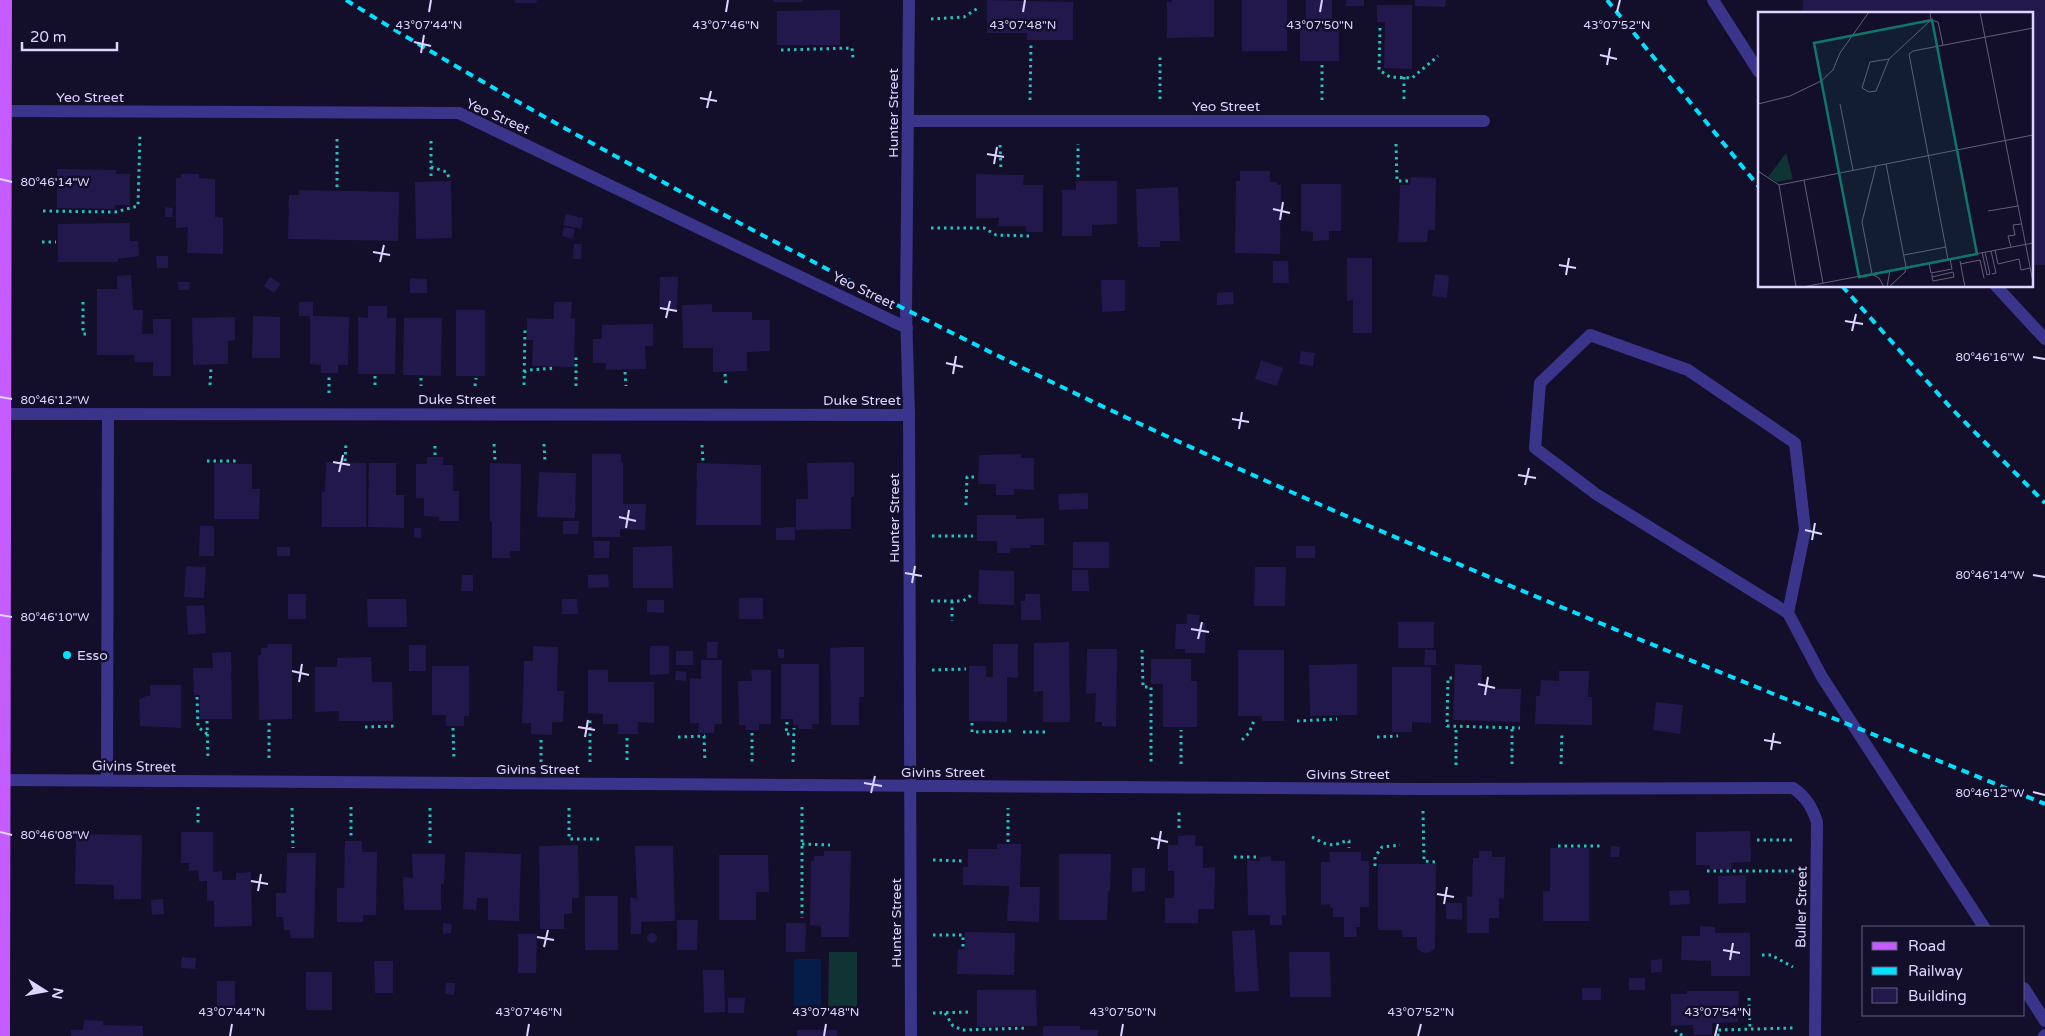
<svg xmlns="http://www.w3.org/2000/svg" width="2045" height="1036" font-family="'Varela Round',sans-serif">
  <rect width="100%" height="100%" fill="#130e29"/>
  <path fill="#103333" d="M829,952H857V1014H828Z"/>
  <path fill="#061d49" d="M794,959H821V1008H794Z"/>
  <path fill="#23184b" d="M515,0H537L536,3H515Z
    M774,0H802V2H774Z
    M987,0L1073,2V40H1027V33H987Z
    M1172,0H1214V37L1167,38V2H1172Z
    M1242,0H1287V51H1242Z
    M1306,0H1332V21L1339,20V61H1300V19H1306Z
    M1346,0H1364V6H1346Z
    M1415,0H1446L1445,7L1415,6Z
    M1803,0H2045V265H2031V14H1803Z
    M1377,5H1412V69L1384,68L1385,22H1377Z
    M840,10V45H777V11Z
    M57,169L116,170V174H130V205H115V209H114L57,208Z
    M1240,171H1270V182H1277V185H1281L1280,254L1235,253L1236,181H1240Z
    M181,174H199V178L215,179V217L223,218V254L187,253L188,227L176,228V178H181Z
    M976,174L1024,175L1023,185H1043V232H1026V226H998L999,218H976Z
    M1411,177L1436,178L1435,230H1428L1427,242H1398L1400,185H1410Z
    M451,181L452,238L416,239L415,182Z
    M1076,181H1117V224L1092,225V236H1062V190H1076Z
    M1301,184H1341V231H1329V240L1313,241V232L1301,231Z
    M1178,187L1180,241H1160V247H1138L1136,189Z
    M299,190L399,192L398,241L288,239L289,195H299Z
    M165,207L173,208L172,217H165Z
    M566,214L583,218L581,229L563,225Z
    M130,223V241H138L139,256L118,259V262H58V224Z
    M564,227L575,229L573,239L562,236Z
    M574,244H582L581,259H573Z
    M156,256H168V268H157Z
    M1347,258H1372V333H1353V300L1347,301Z
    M1273,261H1288L1289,283H1273Z
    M1435,274L1449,276L1447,298L1432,296Z
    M131,275L133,310H143L142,334H153V319H171V376H153V362H135L134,355H97V289H117V276Z
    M270,277L281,284L274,293L264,286Z
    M660,277H678L677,310L659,309Z
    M410,278L427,279V293H410Z
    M1101,280H1125V311L1102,312Z
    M178,282H190L189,290H178Z
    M1233,292L1234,304L1217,305V293Z
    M299,302H313V316L349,317L348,365H338V373H321V365L310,364V316H299Z
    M554,302H572L571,319L575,318L574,367L532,366L533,340H527V318L554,319Z
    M712,304V312H752V320H770V351L747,352V371L713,372V348H683L682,305Z
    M368,306H387V318H396L395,374H358V317L368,318Z
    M456,310H485V376H456Z
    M253,316L280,317V358H252Z
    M235,317V340L228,341V364L193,365L192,318Z
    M404,318H442L441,376L403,375Z
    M653,324V346H645L646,369L606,370V363H593V339H602V325Z
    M1301,351L1315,353L1313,366L1299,364Z
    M1261,360L1283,368L1277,386L1255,379Z
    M592,454H621V463L623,462V504H646L645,530L620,529V537H592Z
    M1021,454V458H1034V490L1014,489V495H996V484H978L979,455Z
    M427,457H443V465H453V491H459V521H439V517L424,516V498H416V464H427Z
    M326,462L366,463V527H322V492H325Z
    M854,462V497H851V529L796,530V499H808L807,463Z
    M214,463L252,464V489H260L259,519H214Z
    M369,463H396V495H404V528L368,527Z
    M490,463L521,464L520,551H510V558H492V521L490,522Z
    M697,463L761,465V525H696Z
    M539,472L576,473L575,518L537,517Z
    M1088,493V509L1059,510L1058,494Z
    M977,515H1016V519L1044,518V545H1030V548H1010V553H997V541H977Z
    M563,521H579L578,534H563Z
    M200,526H214V556H199Z
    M795,527V540H776V528Z
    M414,528H421V538L414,537Z
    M594,541H610L609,558H594Z
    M1073,542H1109V568H1073Z
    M672,546L673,588H633V547Z
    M1296,546H1315V558H1296Z
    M277,547H290V556H277Z
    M186,566L206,567L204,598L184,597Z
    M1255,567H1286L1285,606H1254Z
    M979,570L1014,571V605L978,604Z
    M1072,570H1088L1089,591H1072Z
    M608,574L609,587L588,588V575Z
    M462,575H473V591H461Z
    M288,594H306V619H288Z
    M1025,594H1040L1041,620H1021V601H1025Z
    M739,598H763V619H739Z
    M367,599H406L407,627H368Z
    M562,599H577L578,614H562Z
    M647,600H664V613L647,612Z
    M204,605L206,633L188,635L186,606Z
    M1187,614L1200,615L1199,623H1206L1205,653H1185V649H1175L1176,624H1187Z
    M1398,622H1434V648H1398Z
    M707,642H718L717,658H707Z
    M1069,642L1070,722H1043V691L1034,692V643Z
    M268,644H292V719L259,720L258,655H261V648H267Z
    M993,644H1018V678L1007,677V722L969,721V666H986V677H993Z
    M409,645H426V671H409Z
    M533,646L558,647L557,691H564L563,722H552V735L531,734V723H522L524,661H533Z
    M650,646H669V674L650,675Z
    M852,647H864V697H859V725H831L830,648Z
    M778,649H784V658H778Z
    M1087,649H1117L1116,727L1102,726V722H1095L1096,693L1086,694Z
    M1238,650H1284V721H1262V716H1238Z
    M1425,650H1436V665H1424Z
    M676,651H693V665H676Z
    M231,652L232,719H200V695H194L193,668H213L212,653Z
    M371,657L372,682H392L393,721H339V711L315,712V667H337V658Z
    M1151,659H1191V681H1197V727H1163V684H1151Z
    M701,660H722V724H715L714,733H698L699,723H690V678L701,679Z
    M781,664H819V724H812V729H799L798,725H793V719H781Z
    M1357,664V715L1310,716L1309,665Z
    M1455,664L1482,665L1481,688L1521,689L1520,722L1453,720Z
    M432,666H469V716H464V726H446V715H432Z
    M1392,667H1431V723L1412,722V732H1392Z
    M588,670H608V682H654V723L638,722V734H618V724H603V714L588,713Z
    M751,670H771V724H759V730H746L745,725H739L738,681H752Z
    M676,671L686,672V681L675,680Z
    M1559,671H1589L1588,697H1592V725L1535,724L1536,696H1540L1541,680L1559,681Z
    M150,685H181V728L140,726L139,700L146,696H150Z
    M1656,702L1683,705L1680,734L1653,730Z
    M1750,831L1751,862L1731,863L1732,869H1710V865H1696V832Z
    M181,832H213V872L222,871V880H236V873L251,872L252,926L214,927V901H207V881H199L198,870L189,871V863H181Z
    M76,834L142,835L141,899H114V885L75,884Z
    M1196,835L1195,846H1203V868L1215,867L1214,909H1198V923H1165V898H1174V871H1168V845H1178V836Z
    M345,841H362V852H377L376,915H363V922H337V888H344Z
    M997,844H1021L1020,887H1040L1039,922L1007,921L1009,886L963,885V867H968V849H997Z
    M578,845L579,898H572V913L564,914V929H540L539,846Z
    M635,846H673L675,921L641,922V934H631L630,897L637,899Z
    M1611,846L1620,847L1619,857H1610Z
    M1550,848H1589V921H1543V891H1550Z
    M824,851H851L849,937H821V926L810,925L811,861H814V856H824Z
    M1479,851H1492V857H1505L1504,899L1499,898V918H1489V933H1467V896L1472,897L1473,858H1479Z
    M465,852L521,854L519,921L488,920V898H477L476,910L463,909Z
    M1329,852H1361V861H1369V907H1360V927H1356L1357,937H1344V917H1333V908L1330,907V904L1321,905V862H1330Z
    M287,853H316L314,938H290V930H284L283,917H276V893H286Z
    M412,854H445L444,884H441V910H404L403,877L413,878Z
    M1059,854H1111L1110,891H1108L1107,920H1059Z
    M719,855H768L769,892H756V920H719Z
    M1271,856V861H1285L1286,915H1282V925H1270V915H1248L1247,860L1260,861V857Z
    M1378,864H1436L1435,949L1430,952L1424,953L1417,949V937H1402V930H1378Z
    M1132,868H1145V891L1132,892Z
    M1746,875V903L1718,904V876Z
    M1689,890L1690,904L1670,905L1669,891Z
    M585,896H618V950H585Z
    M163,899L164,914L152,915L151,900Z
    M1446,903H1462V920L1446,919Z
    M677,920H698L697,950H677Z
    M443,923L452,924L451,933L443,934Z
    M786,923H806L805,952H786Z
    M1700,926L1715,927V933H1750V976H1711V961L1681,960L1682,936H1700Z
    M1255,930L1259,991L1235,992L1232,931Z
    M965,932L1015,933L1014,975L957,974L958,949H965Z
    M647 938a5 5 0 1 1 10 0a5 5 0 1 1-10 0Z
    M518,934H537L536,973H518Z
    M1289,952H1330L1331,997H1290Z
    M182,957L196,958L195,969L181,968Z
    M1662,959V972L1651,973V960Z
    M374,961H393V993H375Z
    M703,970H724L725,1012L704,1013Z
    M306,972H332V1010H306Z
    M1629,978H1645V990H1629Z
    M217,981H235V1011H217Z
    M446,983H455L454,995L445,994Z
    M1582,988H1601V1000H1582Z
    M977,990H1036L1037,1026L977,1027Z
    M1687,991H1739L1738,1022L1712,1023V1035H1694L1693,1025L1671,1026V994H1687Z
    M728,998H745L744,1013H728Z
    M84,1020L103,1021V1025L143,1026V1036H71V1030H83Z
    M1046,1026H1080V1030H1098V1036H1043V1027Z
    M797,1030H837V1036H797Z"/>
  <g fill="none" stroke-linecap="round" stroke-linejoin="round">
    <path stroke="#25c3bd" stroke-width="3" stroke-dasharray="2.5 4" stroke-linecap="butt" d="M931,19L964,17L978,8
      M1380,28L1379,70L1390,77L1412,78L1438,56
      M781,50L852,48L853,58
      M1160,99V55
      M1404,99V77
      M1030,100L1031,43
      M1322,100V65
      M431,141V176
      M1396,144L1397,181H1408
      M1000,145L1001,171
      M431,167L447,172L449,178
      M1078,177V144
      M337,187V136
      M43,211L115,212L138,206L140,134
      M931,228H984L996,235L1030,236
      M42,242H56
      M83,302V334H90
      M524,372L529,370L555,368
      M625,372L626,386
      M725,374L726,385
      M421,378V386
      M210,385L211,368
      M375,385V376
      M524,385L525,329
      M475,386L476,378
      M576,386V354
      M329,393V376
      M494,444L495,460
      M544,444L545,462
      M702,445L703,462
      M435,455V443
      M207,461H238
      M345,461L346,443
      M966,505L967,477H977
      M932,536H973
      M931,601H963L973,594
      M952,601V621
      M1142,650L1143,687H1151V765
      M932,670L966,669
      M1452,678H1448L1447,726L1520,728
      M197,697L198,727L207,734
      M207,721L208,760
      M1297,721L1337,719
      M787,722L786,734H794
      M269,723V760
      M972,723V732L1011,731
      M365,727L397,726
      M453,728L454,760
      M1023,732H1046
      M752,733V763
      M678,737L704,736L705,762
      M1377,737L1398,736
      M627,738V763
      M1242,740L1249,733L1255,718
      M541,762V738
      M590,762V718
      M793,762L794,728
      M1181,764V730
      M1512,764V728
      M1561,764L1562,733
      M1456,765V726
      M198,807V826
      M351,807V837
      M802,807V918
      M292,808L293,848
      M430,808V846
      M569,808V839H599
      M1423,811L1424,861L1436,862
      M1179,828V809
      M1312,837C1320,841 1328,847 1337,844C1342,843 1343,841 1349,841V848
      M1757,840H1793
      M1008,842V808
      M802,844L830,845
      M1558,846H1601
      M1234,857H1258
      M933,860L964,861
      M1375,866V857L1382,847L1400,845
      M1707,871H1794
      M933,935H963V947
      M1762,955H1771L1793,967
      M1749,998L1750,1029
      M933,1013L972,1012
      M945,1013L953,1026L963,1030L1028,1028
      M1675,1030L1683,1036
      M1718,1036V1030L1793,1028"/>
    <path stroke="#3a358b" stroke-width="12" d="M1713,0L1759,72
      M1996,286L2045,339
      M1788,613L1805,530L1795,443L1688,370L1590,335L1540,383L1535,448L1596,494L1788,613L1822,677L1984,927
      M107,780L108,414
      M2024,988L2045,1021
      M2044,1036L2045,1035"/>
    <path stroke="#3a358b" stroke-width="12" d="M909,0L906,311L909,415L911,1036
      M5,111L459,113L907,328
      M908,121H1484
      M5,414L909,415
      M4,780L1417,789L1793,788C1806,797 1812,807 1817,822L1815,1036"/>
    <path stroke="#c55cff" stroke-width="12" d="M4,1036L6,0"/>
    <path stroke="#01e1ff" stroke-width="4" stroke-dasharray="8 6" stroke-linecap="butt" d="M346,0C488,88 635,168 783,246C911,313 1041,379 1173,439C1460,570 1753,685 2045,804
      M1607,0L1759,187
      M1842,286L1950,407L2045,503"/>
  </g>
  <path fill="none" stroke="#dbd5ff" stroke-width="2" d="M429,12L431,0M726,12L728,0M1023,12L1025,0M1320,12L1322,0M1617,12L1620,0M414,42L431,46M421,53L424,35M1600,55L1617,59M1607,65L1610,48M700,98L717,101M707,108L711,91M987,154L1004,157M994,164L997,147M0,179L12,182M1273,209L1290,213M1280,220L1283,202M373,252L390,255M380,262L384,245M1559,265L1576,268M1566,275L1569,258M660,308L677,311M666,318L670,301M1845,321L1863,324M1852,331L1856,314M2033,357L2045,359M946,363L963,367M953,374L956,356M0,397L12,399M1232,419L1249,422M1239,429L1242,412M333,462L350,465M339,472L343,455M1518,475L1536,478M1525,485L1529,468M619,517L636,521M626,528L629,510M1805,530L1822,534M1812,540L1815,523M905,573L922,576M2033,575L2045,577M912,583L915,566M0,615L12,617M1191,629L1209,632M1198,639L1202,622M292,671L309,675M299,682L302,664M1478,684L1495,688M1485,695L1488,677M578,727L595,730M585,737L588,720M1764,740L1781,743M1771,750L1774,733M864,783L882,786M2033,792L2045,795M871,793L875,776M0,832L12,835M1151,838L1168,842M1158,849L1161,831M251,881L268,884M258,891L261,874M1437,894L1454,897M1444,904L1447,887M537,937L554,940M544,947L548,930M1723,950L1740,953M1730,960L1733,943M230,1036L232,1024M527,1036L529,1024M824,1036L826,1024M1121,1036L1123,1024M1418,1036L1421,1024M1715,1036L1718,1024"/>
  <circle fill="#01e1ff" stroke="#130e29" stroke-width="2" cx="67" cy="655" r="5"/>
  <g text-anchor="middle" stroke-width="5" stroke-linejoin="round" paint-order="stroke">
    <g font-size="14" fill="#dbd5ff" stroke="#130e29">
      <text x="90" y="102">Yeo Street</text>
      <text x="1226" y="111">Yeo Street</text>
      <text transform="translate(893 113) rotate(-90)" y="5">Hunter Street</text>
      <text transform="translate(498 116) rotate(24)" y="5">Yeo Street</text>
      <text transform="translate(864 290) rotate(26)" y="5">Yeo Street</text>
      <text x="457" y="404">Duke Street</text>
      <text x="862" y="405">Duke Street</text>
      <text transform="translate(894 518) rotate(-90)" y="5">Hunter Street</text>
      <text transform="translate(134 766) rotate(1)" y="5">Givins Street</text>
      <text x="538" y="774">Givins Street</text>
      <text x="943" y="777">Givins Street</text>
      <text x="1348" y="779">Givins Street</text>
      <text transform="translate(1801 907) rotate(-89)" y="5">Buller Street</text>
      <text transform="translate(896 923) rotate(-90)" y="5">Hunter Street</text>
    </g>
    <g font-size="14" fill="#dbd5ff" stroke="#130e29" text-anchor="start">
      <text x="77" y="660">Esso</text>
    </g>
  </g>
  <g transform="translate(1758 12)">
    <rect width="275" height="275" fill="#130e29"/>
    <path d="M28,141L35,167L19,170L10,165Z" fill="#103333"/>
    <path fill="none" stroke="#635e7f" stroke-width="1" d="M222,0L275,270M173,8L180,10L185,33M131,47L112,50L104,76L111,80L118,79L131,47L173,8L172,0M0,92L32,84L63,69L75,58L82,41L111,0M82,92L95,158M128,152L148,255M0,159L21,173M46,168L65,271M21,173L275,123M21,173L38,275M230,199L260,194M253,235L250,224L257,223L255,213L263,212M237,238L240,252L261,247L263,258L272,256M233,239L238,261L234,262M224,240L229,263L232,262L227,240M146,243L188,235M190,247L151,42L155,39L275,16M202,249L207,275M171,251L173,261L194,257L192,247M202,252L222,248L226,266M114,262L104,210L118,154M114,262L121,266L126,275M174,262V265L195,260M174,265L175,269L196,265L195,260M45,275L275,231M129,275L132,258M131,275L147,260L148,255"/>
    <path fill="#0f766e" fill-opacity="0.15" stroke="#0f766e" stroke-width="2.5" d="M174,8L219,242L101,265L56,31Z"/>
    <rect width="275" height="275" fill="none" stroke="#dbd5ff" stroke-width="2.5"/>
  </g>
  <g font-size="12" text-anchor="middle" fill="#dbd5ff" stroke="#130e29" stroke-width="5" stroke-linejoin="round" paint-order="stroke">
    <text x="429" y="29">43°07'44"N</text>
    <text x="726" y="29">43°07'46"N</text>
    <text x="1023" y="29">43°07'48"N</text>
    <text x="1320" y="29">43°07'50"N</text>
    <text x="1617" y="29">43°07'52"N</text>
    <text x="55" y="186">80°46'14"W</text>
    <text x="1990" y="361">80°46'16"W</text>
    <text x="55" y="404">80°46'12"W</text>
    <text x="1990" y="579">80°46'14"W</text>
    <text x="55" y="621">80°46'10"W</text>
    <text x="1990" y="797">80°46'12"W</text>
    <text x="55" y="839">80°46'08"W</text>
    <text x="232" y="1016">43°07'44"N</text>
    <text x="529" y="1016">43°07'46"N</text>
    <text x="826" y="1016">43°07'48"N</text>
    <text x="1123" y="1016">43°07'50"N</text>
    <text x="1421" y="1016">43°07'52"N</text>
    <text x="1718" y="1016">43°07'54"N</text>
  </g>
  <rect x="1862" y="926" width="162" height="90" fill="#130e29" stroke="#635e7f"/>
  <rect x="1872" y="942" width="25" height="8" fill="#c55cff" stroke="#635e7f"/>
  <text x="1908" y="951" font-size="15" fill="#dbd5ff">Road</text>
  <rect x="1872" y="967" width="25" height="8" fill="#01e1ff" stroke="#635e7f"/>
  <text x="1908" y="976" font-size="15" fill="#dbd5ff">Railway</text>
  <rect x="1872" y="988" width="25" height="15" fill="#23184b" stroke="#635e7f"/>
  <text x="1908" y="1001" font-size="15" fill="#dbd5ff">Building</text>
  <g transform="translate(45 991) rotate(101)" stroke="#130e29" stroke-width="4" paint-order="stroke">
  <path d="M0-4L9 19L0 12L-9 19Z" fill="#dbd5ff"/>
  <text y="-8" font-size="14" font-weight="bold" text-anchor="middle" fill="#dbd5ff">N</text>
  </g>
  <path d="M22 42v8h95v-8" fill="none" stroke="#dbd5ff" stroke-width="2.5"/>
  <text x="30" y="42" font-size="15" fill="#dbd5ff" stroke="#130e29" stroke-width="4" paint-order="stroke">20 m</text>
</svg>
